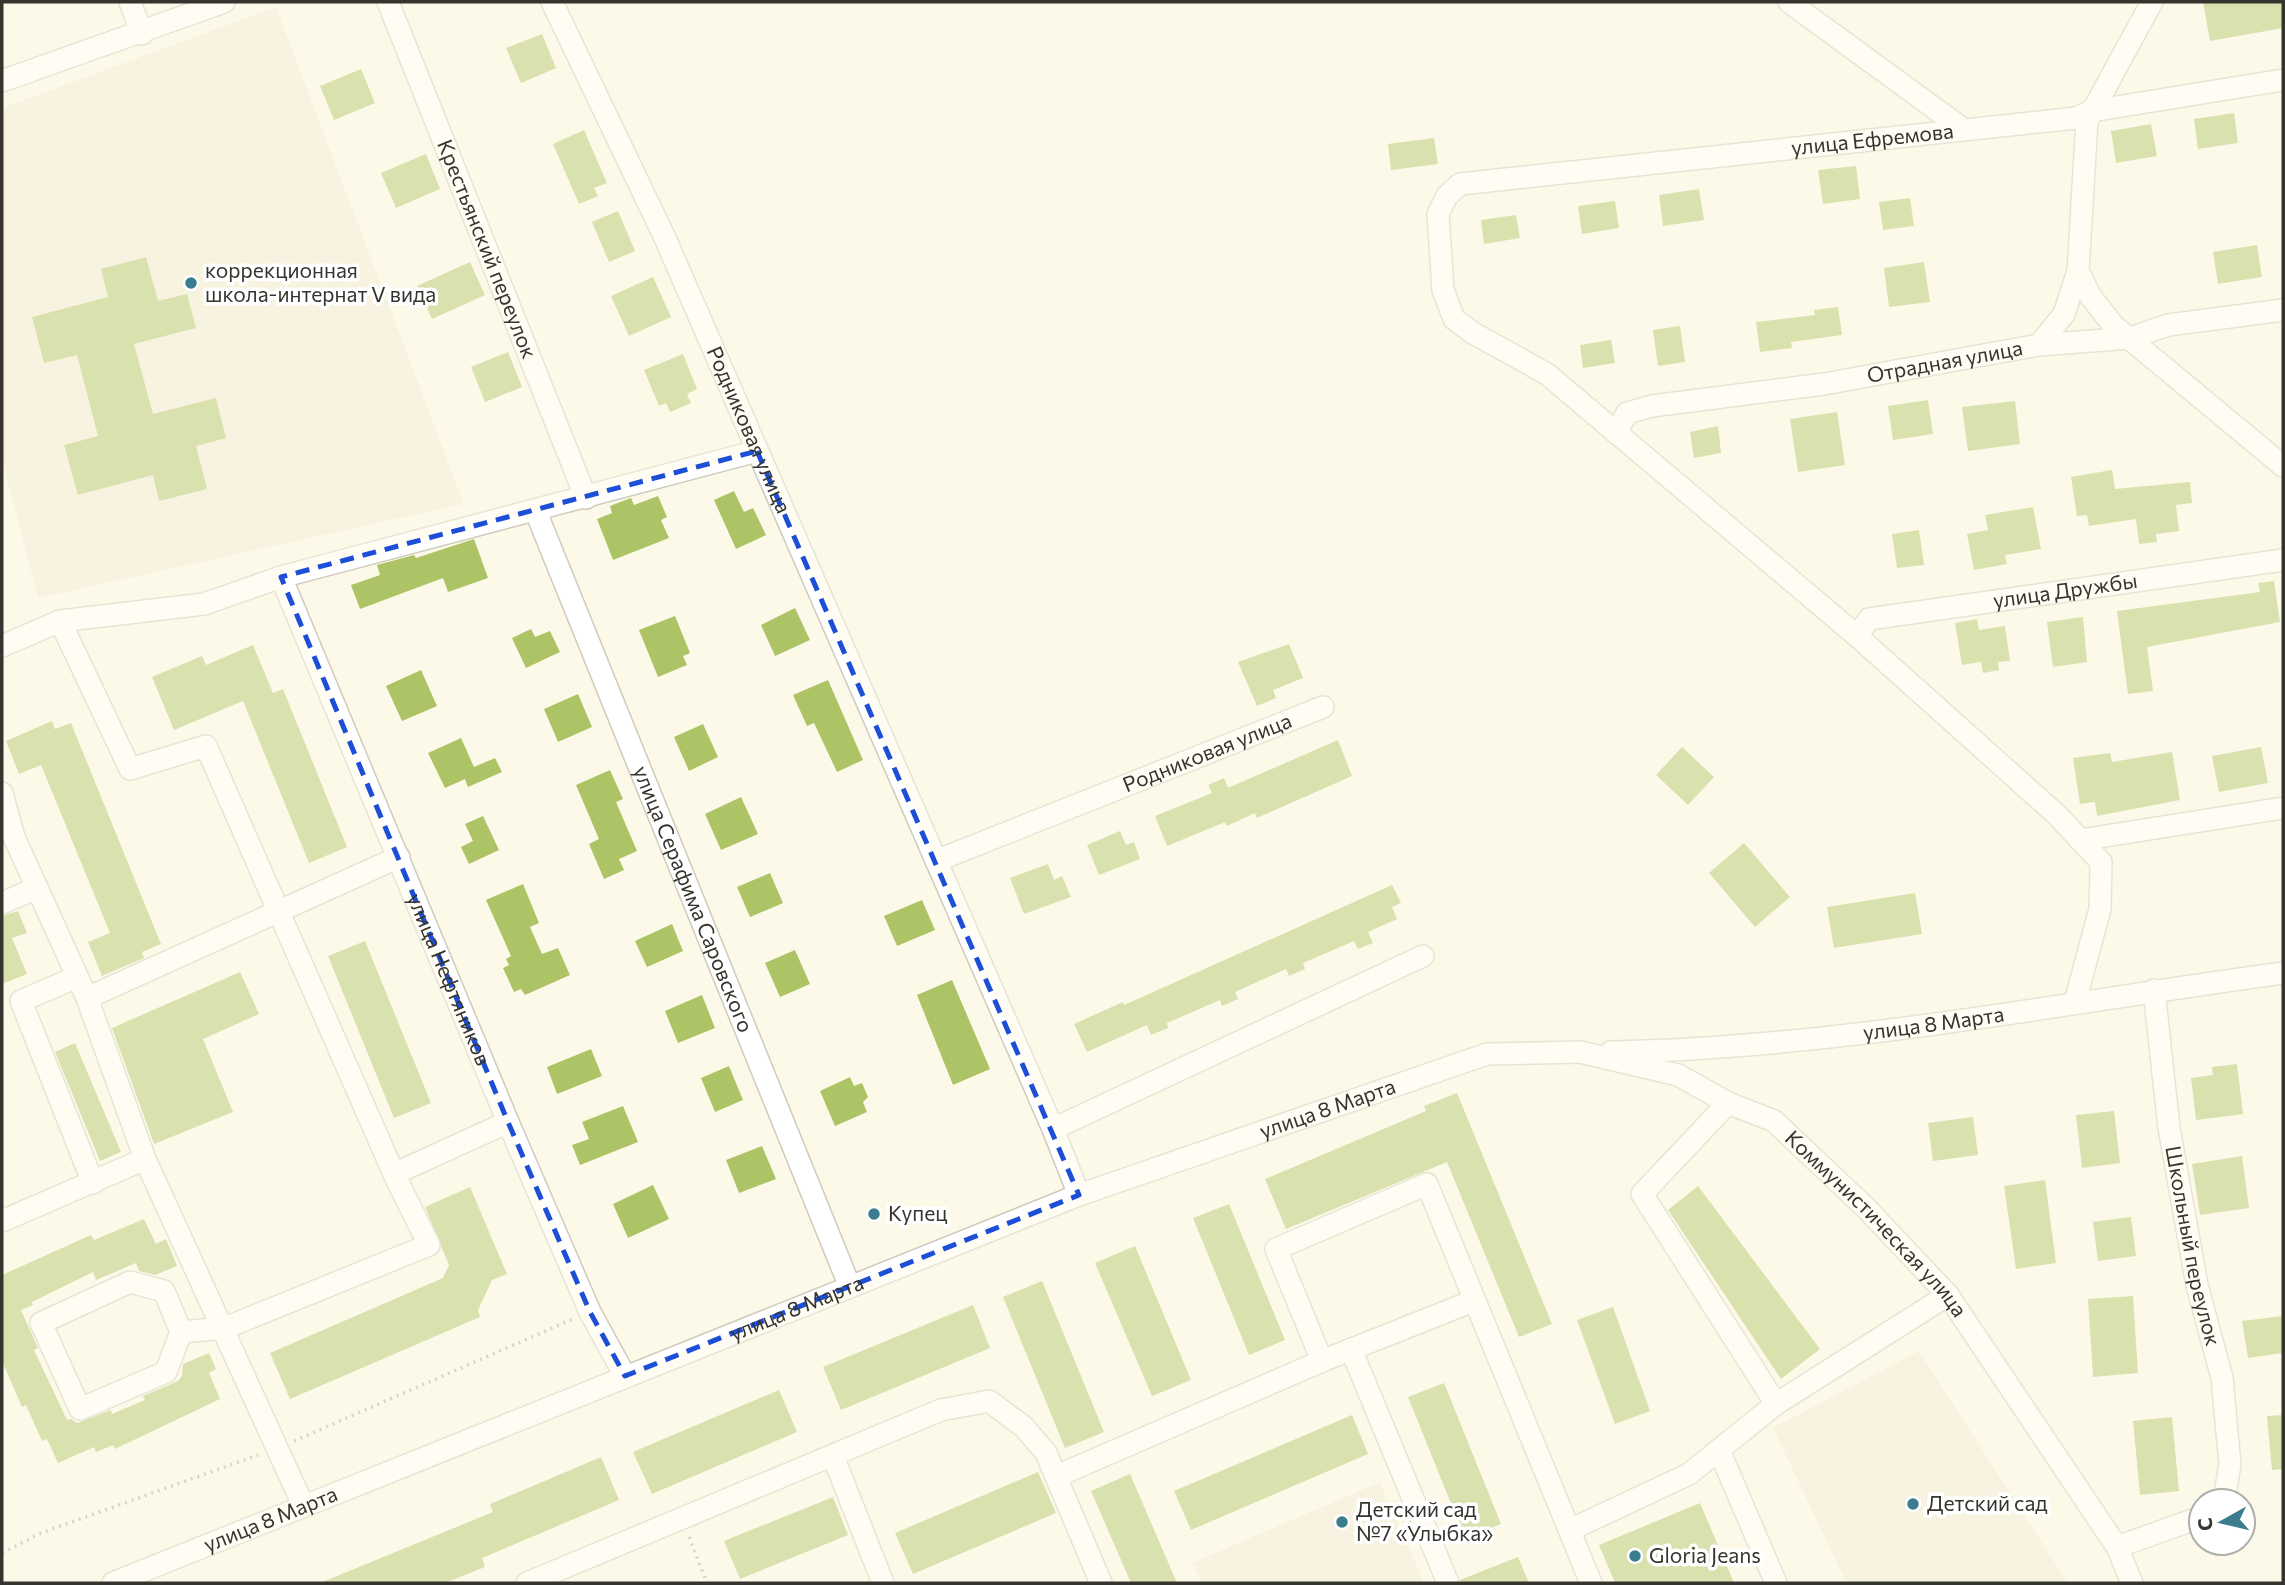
<svg xmlns="http://www.w3.org/2000/svg" width="2285" height="1585" font-family="Commissioner,sans-serif">
  <rect width="100%" height="100%" fill="#fdf9e9"/>
  <path fill="#f1ecd6" d="M276,7L464,504L38,598L2,459V108Z
    M1919,1351L2068,1583H1844L1845,1580L1773,1428Z
    M1380,1482L1424,1583H1201L1192,1563Z"/>
  <path fill="#adc466" d="M2203,2H2283V28L2210,41Z
    M542,34L556,68L521,83L506,48Z
    M361,69L375,103L334,120L320,86Z
    M2234,113L2238,143L2198,149L2194,119Z
    M2151,124L2157,156L2116,163L2111,131Z
    M584,130L607,183L594,188L598,196L579,204L553,144Z
    M1434,138L1438,164L1391,170L1388,144Z
    M426,154L440,189L396,208L381,173Z
    M1856,166L1860,199L1823,204L1818,170Z
    M1699,189L1704,220L1663,226L1659,195Z
    M1910,198L1914,226L1883,230L1879,202Z
    M1615,201L1619,228L1582,234L1578,206Z
    M618,211L635,251L609,262L592,222Z
    M1516,215L1520,238L1484,244L1481,220Z
    M2257,245L2262,277L2218,284L2213,252Z
    M146,257L158,301L187,294L196,328L134,344L153,414L216,398L226,438L196,446L207,489L159,501L153,475L78,495L64,445L98,436L77,355L44,363L32,317L108,297L101,269Z
    M470,262L485,295L432,319L417,286Z
    M1924,262L1930,302L1889,307L1884,268Z
    M653,277L671,317L629,336L611,296Z
    M1838,307L1842,335L1791,342L1792,348L1760,352L1756,322L1815,315L1814,310Z
    M1680,326L1685,362L1658,366L1653,330Z
    M1611,340L1615,363L1583,368L1580,345Z
    M508,352L522,387L485,402L471,367Z
    M683,354L697,389L687,394L691,403L670,412L666,403L659,406L644,370Z
    M1928,400L1933,434L1893,440L1888,406Z
    M2015,401L2020,444L1968,451L1962,407Z
    M1837,412L1845,465L1798,472L1790,419Z
    M1718,426L1721,453L1694,458L1690,432Z
    M2112,470L2115,489L2190,482L2192,503L2176,505L2179,531L2156,534L2157,542L2139,544L2136,519L2089,526L2087,515L2077,516L2071,477Z
    M734,491L744,512L753,508L766,535L736,549L714,500Z
    M658,496L667,517L661,520L669,538L613,560L597,519L612,513L610,506L628,499L631,498L634,505Z
    M2033,507L2041,549L2005,555L2007,564L1974,570L1967,534L1988,530L1985,515Z
    M1919,530L1924,565L1897,568L1892,534Z
    M474,539L488,578L448,592L443,578L360,609L351,585L380,575L377,565L414,555L416,558Z
    M2274,581L2280,622L2147,647L2153,691L2128,694L2117,611L2260,592L2258,583Z
    M795,608L810,640L775,656L761,625Z
    M675,616L690,653L683,656L687,665L658,677L639,630Z
    M2083,617L2087,662L2053,667L2047,622Z
    M1977,619L1979,630L2005,626L2010,661L1998,662L1999,670L1983,673L1981,662L1962,665L1955,623Z
    M531,629L535,637L550,631L560,652L526,668L512,638Z
    M1289,644L1303,678L1273,690L1276,698L1257,706L1238,662Z
    M253,645L273,693L283,689L347,847L309,863L243,701L174,730L152,677L202,656L206,665Z
    M421,670L437,706L402,721L386,686Z
    M828,680L863,760L837,772L814,723L807,726L793,695Z
    M578,694L592,727L558,742L544,709Z
    M52,721L55,729L71,723L161,944L142,952L144,958L102,976L88,942L110,933L41,765L19,774L6,741Z
    M703,724L718,757L689,771L674,737Z
    M461,738L474,767L495,758L502,772L468,787L465,779L445,788L428,753Z
    M1338,740L1352,776L1257,818L1255,813L1227,826L1225,822L1167,846L1155,816L1212,793L1208,785L1224,778L1228,788Z
    M1682,747L1714,777L1688,805L1656,775Z
    M2261,747L2268,783L2219,792L2212,756Z
    M2172,752L2180,800L2097,816L2095,802L2080,804L2073,758L2110,753L2112,762Z
    M610,770L623,799L616,802L637,851L619,859L624,870L604,879L589,844L599,839L576,785Z
    M741,797L758,834L721,850L705,814Z
    M483,816L499,850L469,864L461,847L473,841L465,824Z
    M1120,831L1126,845L1134,842L1140,859L1099,875L1087,845Z
    M1744,843L1790,897L1755,927L1709,873Z
    M1048,864L1054,880L1062,876L1071,897L1024,914L1010,878Z
    M770,873L783,903L750,917L737,887Z
    M523,884L539,923L530,927L542,954L558,948L570,975L525,995L521,989L514,992L503,968L509,965L506,959L511,956L486,900Z
    M1392,885L1401,903L1392,907L1397,919L1368,932L1373,943L1358,949L1354,941L1303,963L1305,969L1289,976L1286,969L1235,992L1238,999L1222,1006L1220,1000L1167,1023L1168,1028L1151,1035L1147,1025L1087,1052L1074,1024L1123,1002L1124,1005Z
    M1915,893L1922,934L1834,948L1827,907Z
    M922,900L935,930L897,946L884,916Z
    M18,911L27,933L12,938L27,974L2,984V916Z
    M672,924L683,951L647,967L635,941Z
    M365,941L431,1103L394,1118L328,956Z
    M795,950L810,984L780,997L765,963Z
    M240,972L259,1014L203,1039L233,1112L154,1144L112,1028Z
    M952,980L990,1069L953,1085L917,995Z
    M702,995L715,1028L678,1043L665,1011Z
    M75,1043L121,1152L100,1161L55,1052Z
    M591,1049L602,1076L557,1094L547,1067Z
    M2237,1064L2243,1114L2196,1120L2191,1078L2213,1075L2212,1067Z
    M729,1066L743,1100L715,1112L701,1078Z
    M850,1077L854,1086L862,1083L868,1097L863,1102L867,1112L835,1126L820,1091Z
    M1457,1093L1552,1324L1519,1337L1447,1162L1286,1229L1265,1179L1426,1111L1424,1106Z
    M623,1106L638,1142L580,1165L572,1145L589,1139L582,1122Z
    M2114,1111L2120,1163L2082,1168L2076,1115Z
    M1973,1117L1978,1155L1933,1161L1928,1123Z
    M762,1146L776,1179L739,1193L726,1160Z
    M2242,1156L2249,1208L2200,1215L2192,1164Z
    M2045,1180L2056,1263L2016,1269L2004,1186Z
    M653,1185L669,1219L628,1238L613,1204Z
    M1698,1186L1820,1349L1781,1379L1668,1210Z
    M470,1187L507,1274L492,1280L478,1310L480,1317L290,1399L270,1353L443,1278L449,1265L425,1207Z
    M1229,1204L1285,1340L1249,1355L1193,1218Z
    M2131,1217L2136,1256L2098,1261L2093,1222Z
    M144,1219L156,1244L166,1239L177,1266L155,1275L139,1271L136,1263L96,1280L93,1272L32,1302L33,1305L21,1310L38,1348L34,1350L67,1420L71,1419L77,1423L111,1410L112,1414L145,1400L143,1396L178,1381L182,1376L183,1364L209,1353L216,1369L209,1373L220,1399L115,1449L113,1445L96,1452L94,1447L58,1463L47,1439L42,1441L26,1405L22,1407L2,1361V1275L91,1235L94,1240Z
    M1135,1246L1191,1380L1152,1396L1095,1263Z
    M1042,1281L1104,1432L1065,1448L1003,1297Z
    M2133,1296L2138,1373L2093,1377L2088,1299Z
    M973,1305L990,1348L841,1410L823,1367Z
    M1613,1307L1650,1411L1615,1424L1577,1320Z
    M2283,1316V1353L2248,1358L2242,1321Z
    M1444,1383L1501,1524L1465,1538L1408,1397Z
    M779,1390L797,1432L652,1494L633,1452Z
    M1352,1415L1368,1454L1191,1530L1174,1491Z
    M2283,1415V1469L2272,1470L2267,1416Z
    M2172,1417L2179,1491L2140,1495L2133,1421Z
    M601,1457L619,1500L482,1558L485,1567L445,1583H320L493,1512L490,1504Z
    M1038,1472L1056,1513L913,1574L895,1533Z
    M1130,1474L1177,1583H1131L1091,1491Z
    M833,1497L848,1535L740,1579L724,1541Z
    M1700,1503L1734,1583H1615L1599,1545Z
    M1518,1557L1529,1583H1461L1460,1580Z"/>
  <g fill="none" stroke-linecap="round" stroke-linejoin="round">
    <defs>
      <g id="minor">
        <path d="M130,2L142,34"/>
        <path id="s1" d="M388,2L586,498"/>
        <path id="s2" d="M552,2L665,238L1053,1129L1079,1195"/>
        <path d="M1789,2L1963,129"/>
        <path d="M2152,2L2087,121L2078,271L2091,297L2113,325L2283,466"/>
        <path d="M2,81L224,2"/>
        <path d="M2039,345L2064,314L2078,271"/>
        <path id="s3" d="M1616,433L1627,413L1652,406L1824,384L2039,345L2131,338L2168,325L2283,310"/>
        <path id="s4" d="M536,512L850,1287"/>
        <path id="s5" d="M281,577L508,1122L590,1312L625,1376"/>
        <path d="M60,621L130,769L206,746L394,1174"/>
        <path id="s6" d="M1857,636L1869,619L2283,560"/>
        <path d="M2,646L60,621L204,604L281,577L757,451"/>
        <path d="M2,793L14,837L87,998L145,1159"/>
        <path d="M2080,840L2283,808"/>
        <path id="s7" d="M936,861L1323,707"/>
        <path d="M2,903L37,888"/>
        <path d="M77,977L21,1001L93,1183"/>
        <path id="s8" d="M2154,990L2169,1128L2197,1285L2222,1378L2230,1464L2224,1501"/>
        <path d="M87,998L399,857"/>
        <path id="s9" d="M2075,1002L2100,909L2101,862L2056,814L1857,636L1547,374L1473,333L1454,319L1443,290L1438,214L1447,196L1460,184L2076,118L2091,111L2283,80"/>
        <path id="s10" d="M1611,1052C1836,1048 2061,1003 2283,973"/>
        <path d="M1728,1103L1642,1194L1776,1404L1948,1295"/>
        <path d="M1053,1129L1423,956"/>
        <path d="M2,1221L145,1159L303,1505"/>
        <path d="M181,1332L164,1291L130,1282L41,1323L80,1409L166,1372L181,1332L225,1328L429,1245L394,1174L508,1122"/>
        <path d="M1351,1349L1448,1583"/>
        <path d="M1322,1361L1276,1249L1427,1184L1591,1583"/>
        <path d="M1719,1450L1776,1583"/>
        <path d="M833,1456L883,1583"/>
        <path d="M1057,1476L1322,1361L1473,1301"/>
        <path d="M1570,1530L1689,1474L1776,1404"/>
        <path d="M2117,1547L2201,1517"/>
        <path id="s11" d="M113,1583L1079,1195L1487,1054L1580,1052L1678,1075L1728,1103L1774,1121L1866,1208L1948,1295L2117,1547L2132,1583"/>
        <path d="M527,1583L941,1410L989,1401L1024,1427L1046,1453L1101,1583"/>
      </g>
    </defs>
    <use href="#minor" stroke="#cfcbbc" stroke-width="24"/>
    <path stroke="#aba89c" stroke-width="3.5" stroke-dasharray="2 5" stroke-linecap="butt" d="M294,1441L573,1319
      M689,1537L707,1583
      M2,1553L41,1533L258,1455"/>
    <use href="#minor" stroke="#fff" stroke-width="21"/>
  </g>
  <path d="M0 0H2285V1585H0ZM757,451L1079,1195L625,1376L590,1312L508,1122L281,577Z" fill="#fdf9e9" fill-opacity=".55" fill-rule="evenodd"/>
  <path fill="none" stroke="#1d4ed8" stroke-width="5" stroke-dasharray="14 9" stroke-linejoin="round" d="M757,451L1079,1195L625,1376L590,1312L508,1122L281,577Z"/>
  <g fill="#3b7d8e" stroke="#fff" stroke-width="2.5">
    <circle cx="191" cy="283" r="7"/>
    <circle cx="874" cy="1214" r="7"/>
    <circle cx="1913" cy="1504" r="7"/>
    <circle cx="1342" cy="1522" r="7"/>
    <circle cx="1635" cy="1556" r="7"/>
  </g>
  <g text-anchor="middle" stroke-width="7" stroke-linejoin="round" paint-order="stroke">
    <g font-size="21" fill="#35342e" stroke="#fff">
      <text dy="7" stroke="none"><textPath href="#s9" startOffset="1550">улица Ефремова</textPath></text>
      <text dy="7" stroke="none"><textPath href="#s1" startOffset="266">Крестьянский переулок</textPath></text>
      <text dy="7" stroke="none"><textPath href="#s3" startOffset="345">Отрадная улица</textPath></text>
      <text dy="7" stroke="none"><textPath href="#s2" startOffset="471">Родниковая улица</textPath></text>
      <text dy="7" stroke="none"><textPath href="#s6" startOffset="219">улица Дружбы</textPath></text>
      <text dy="7" stroke="none"><textPath href="#s7" startOffset="292">Родниковая улица</textPath></text>
      <text dy="7" stroke="none"><textPath href="#s4" startOffset="418">улица Серафима Саровского</textPath></text>
      <text dy="7" stroke="none"><textPath href="#s5" startOffset="436">улица Нефтяников</textPath></text>
      <text dy="7" stroke="none"><textPath href="#s10" startOffset="324">улица 8 Марта</textPath></text>
      <text dy="7" stroke="none"><textPath href="#s11" startOffset="1304">улица 8 Марта</textPath></text>
      <text dy="7" stroke="none"><textPath href="#s11" startOffset="1918">Коммунистическая улица</textPath></text>
      <text dy="7" stroke="none"><textPath href="#s8" startOffset="259">Школьный переулок</textPath></text>
      <text dy="7" stroke="none"><textPath href="#s11" startOffset="737">улица 8 Марта</textPath></text>
      <text dy="7" stroke="none"><textPath href="#s11" startOffset="170">улица 8 Марта</textPath></text>
    </g>
    <g font-size="21" fill="#35342e" stroke="#fff" text-anchor="start">
      <text x="205" y="278">коррекционная<tspan x="205" dy="24">школа-интернат V вида</tspan></text>
      <text x="888" y="1221">Купец</text>
      <text x="1927" y="1511">Детский сад</text>
      <text x="1356" y="1517">Детский сад<tspan x="1356" dy="24">№7 «Улыбка»</tspan></text>
      <text x="1649" y="1563">Gloria Jeans</text>
    </g>
  </g>
  <rect width="2285" height="1585" fill="none" stroke="#35342e" stroke-width="7"/>
  <g transform="translate(2222 1522) rotate(262)"><circle r="33" fill="#ffffff" stroke="#aeaeab" stroke-width="2"/>
  <path d="M0-5L12 26L0 18L-12 26Z" fill="#3b7d8e"/>
  <text y="-10" font-size="19" font-weight="bold" text-anchor="middle" fill="#35342e">С</text>
  </g>
</svg>
